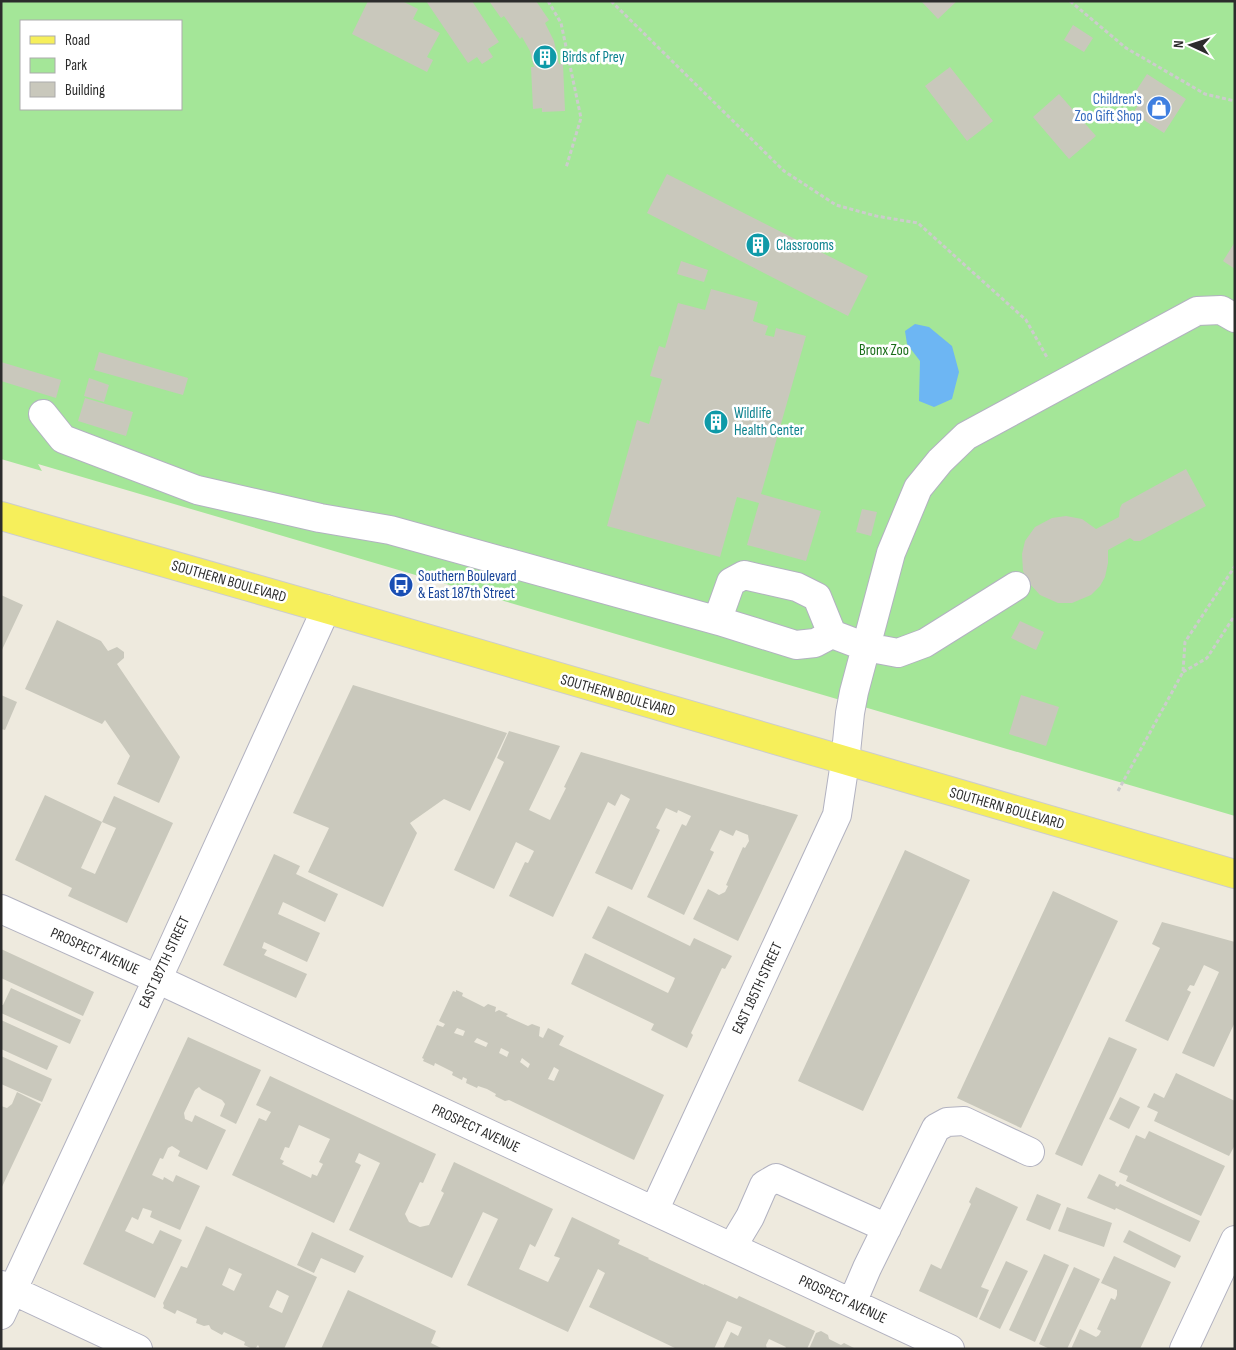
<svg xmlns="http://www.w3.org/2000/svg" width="1236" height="1350" font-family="'Sofia Sans Condensed',sans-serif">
  <rect width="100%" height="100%" fill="#eeeade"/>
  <path fill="#a4e698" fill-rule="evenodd" d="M1,1H1235V816L38,464L42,471L1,459ZM21,21H181V109H21Z"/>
  <path fill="#6db6f3" d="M915,324L929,327L952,346L959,372L952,399L934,407L919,401L920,361L907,344L905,331Z"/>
  <path fill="#c9c8bc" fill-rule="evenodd" d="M368,1H402L418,9L413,19L440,33L427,57L433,60L427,72L352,34Z
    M426,1H472L499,42L488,49L493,57L482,64L477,57L468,63Z
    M489,1H536L549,20L545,23L554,41L559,64H563L565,111L542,112V108L533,109L531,67H534L530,51L522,37L520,39L504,16L501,18Z
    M921,1H957L938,19Z
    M1073,25L1093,38L1084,52L1064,40Z
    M950,67L993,121L967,141L925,86Z
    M1147,74L1186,99L1164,133L1133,113L1140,102L1132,97Z
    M1059,94L1096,136L1069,159L1033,117Z
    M667,174L868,276L848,316L647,213Z
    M1235,242V269L1223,261Z
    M681,261L708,270L704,282L677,274Z
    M711,289L758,302L753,321L768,326L765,335L774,337L776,328L806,336L761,494L821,511L806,561L747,545L759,503L737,497L720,557L607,526L637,420L649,424L662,379L650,376L659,346L665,348L678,303L705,310Z
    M99,352L188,378L183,395L94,370Z
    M1,362L61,380L56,398L1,381Z
    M89,378L109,385L104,402L84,396Z
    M85,398L133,412L126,436L78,421Z
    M1186,469L1206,506L1140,541H1134L1130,538L1108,550V563L1105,577L1100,586L1091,595L1072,603H1058L1040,595L1029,583L1023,571L1022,554L1025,541L1035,527L1052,518L1066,516L1082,519L1096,529L1119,517L1120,508L1122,504Z
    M862,509L877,512L871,536L856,532Z
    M1,595L23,605L1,652Z
    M57,620L101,641L108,651L117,647L124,652V658L117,664L180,757L159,803L117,784L130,756L105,720L102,724L25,689Z
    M1020,621L1044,632L1036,650L1011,638Z
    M353,685L507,733L470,811L444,799L410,823L417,833L383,907L308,872L329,828L293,813Z
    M1,695L17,702L5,730L1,729Z
    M1021,695L1059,707L1046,746L1009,734Z
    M509,731L560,746L529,810L550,820L566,788L564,787L581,752L798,815L738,941L693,919L708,889L719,895L725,892L728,886L726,885L743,847L745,848L749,841L748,835L736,830L733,836L720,830L710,850L714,852L684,915L647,897L682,824L686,826L691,816L678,810L677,813L666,808L656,828L660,830L632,890L595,873L630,799L621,794L615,806L608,802L553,917L509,896L525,862L528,863L534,851L516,842L494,889L454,870L504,762L497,758Z
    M45,795L102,822L114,796L173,823L127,923L68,896L72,888L15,860ZM102,822L116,828L95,874L81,868Z
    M905,850L970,880L863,1111L798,1081Z
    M274,854L300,866L296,874L338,894L325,922L283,902L278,914L320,933L307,962L264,942L262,948L267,950L264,955L307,974L296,998L223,965Z
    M1053,891L1118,921L1021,1128L957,1098Z
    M608,906L690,946L694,938L732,956L725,969L722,968L691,1033L693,1035L687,1048L651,1030L654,1024L571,984L585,953L668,993L672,985L675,978L592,938Z
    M1162,922L1235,942V1022L1214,1067L1182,1053L1219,972L1204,965L1194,986L1190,985L1187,990L1191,992L1168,1041L1125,1021L1160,948L1152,944Z
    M1,949L94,992L83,1016L1,978Z
    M11,988L81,1020L70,1044L1,1013V1005H3Z
    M456,990L463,993L462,996L484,1007L488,1004L496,1007L495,1012L499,1010L508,1014L506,1016L528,1026L532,1024L540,1027L539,1036L543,1038L548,1028L564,1036L559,1045L664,1095L634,1160L509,1100L505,1101L495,1096L496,1094L487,1089L478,1086L477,1088L466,1083L467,1079L463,1077L462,1080L452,1075L453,1072L435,1063L434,1066L423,1061L424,1059L422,1058L437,1025L443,1027L445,1024L439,1021L453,991L456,992ZM457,1028L465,1031L463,1036L454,1033ZM477,1038L488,1043L486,1047L474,1042ZM501,1048L509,1052L507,1057L499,1053ZM522,1058L530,1064L528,1068L520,1062ZM554,1067L559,1070L554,1081L548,1079Z
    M1,1020L58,1046L47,1070L1,1049Z
    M188,1037L261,1070L236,1124L220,1116L225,1104L222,1100L202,1090L199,1087L195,1090L184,1113L185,1119L192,1122L195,1115L226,1130L207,1170L178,1156L180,1151L172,1146L168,1148L163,1159L160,1158L152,1175L163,1180L164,1177L173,1182L176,1175L200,1186L180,1230L150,1217L152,1211L143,1208L138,1220L132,1217L125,1231L153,1244L160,1230L182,1240L155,1298L83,1264Z
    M1109,1037L1137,1049L1082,1166L1055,1154Z
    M1,1056L52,1079L42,1102L1,1084Z
    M1176,1073L1235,1101V1145L1229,1156L1154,1121L1158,1112L1147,1107L1154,1093L1164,1098Z
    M270,1076L436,1154L423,1183L420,1182L405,1214L409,1222L420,1227L429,1225L444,1193L441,1191L454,1162L553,1209L535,1247L530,1244L519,1269L548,1282L560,1258L554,1256L572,1217L620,1240L618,1244L649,1258L648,1259L704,1285V1284L737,1299L739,1296L815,1331L807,1349H785L786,1347L769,1339L766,1345L767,1349H723L731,1332L738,1336L742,1327L727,1321L714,1349H677L589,1307L605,1273L598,1269L568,1332L467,1285L498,1219L483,1212L452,1278L349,1230L380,1163L359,1153L355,1162L361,1165L334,1223L232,1175L259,1118L266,1121L271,1112L256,1105ZM299,1125L330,1139L319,1162L323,1164L317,1176L312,1174L311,1178L282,1164L284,1161L280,1159L285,1147L289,1148Z
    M17,1092L41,1104L1,1189V1106L7,1108L12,1104Z
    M1120,1097L1140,1107L1129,1129L1109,1119Z
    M1149,1131L1225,1166L1201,1216L1126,1181L1128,1176L1119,1172L1136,1135L1145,1139Z
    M1099,1174L1116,1182L1115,1185L1118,1187L1120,1184L1200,1221L1190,1242L1116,1208L1115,1210L1087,1198Z
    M976,1187L1018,1207L981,1287L989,1290L977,1318L919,1291L931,1264L941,1269L971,1204L969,1202Z
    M1037,1194L1061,1204L1050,1230L1026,1220Z
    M1067,1207L1112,1223L1104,1247L1058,1231Z
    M206,1226L317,1277L284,1349H260L258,1345L255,1349H253L244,1345L245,1342L224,1332L222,1335L211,1329L209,1325L204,1326L196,1323L197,1319L177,1310L175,1314L163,1308L164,1306L163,1303L181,1266L187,1268ZM229,1268L242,1274L234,1291L222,1285ZM277,1290L289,1296L282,1313L269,1307Z
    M1129,1230L1181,1256L1175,1268L1123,1242Z
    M312,1232L364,1256L355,1273L321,1258L314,1273L297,1265Z
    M1044,1254L1069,1265L1035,1342L1009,1330Z
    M1114,1256L1171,1282L1140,1349H1071L1080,1329L1096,1337L1099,1335L1101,1331L1097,1329L1111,1298L1115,1300L1117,1295V1290L1101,1283Z
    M1006,1261L1028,1271L1000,1329L979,1319Z
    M1074,1267L1100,1279L1067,1349H1050L1039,1344Z
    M348,1290L436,1331L431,1343L443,1349H321Z
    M821,1331L828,1335L829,1339L841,1345L844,1343L856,1349H809L816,1333Z"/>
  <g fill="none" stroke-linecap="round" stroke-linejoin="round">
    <defs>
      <path id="minor" d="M43,414L63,439L197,490L320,518L390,530L719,621L721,610L731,582L744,575L797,587L817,597L832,634L866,647L898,653L925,643L1016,586
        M719,621L796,645L815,643L832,634
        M1,909L157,979L950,1349
        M654,1211L837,815L845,762L850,713L854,692L891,553L918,488L940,461L966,436L1197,311L1221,310L1235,318
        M732,1247L750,1217L764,1185L776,1178L887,1228
        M1,1285L138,1349
        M852,1303L867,1268L936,1128L947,1122L964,1121L1030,1152
        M1,1315L169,954L326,609
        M1184,1349L1235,1240"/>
      <path id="major" d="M1,516L326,609L1235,874"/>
    </defs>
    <use href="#minor" stroke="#b2b2c0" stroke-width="30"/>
    <use href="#major" stroke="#ccc" stroke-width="30"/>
    <path stroke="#ccc" stroke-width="3" stroke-dasharray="4 2.5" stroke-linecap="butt" d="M548,1L561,23L581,118L566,168
      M611,1L784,171L836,205L876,216L918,223L1026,320L1048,359
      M1070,1L1126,48L1205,94L1235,101
      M1183,672L1207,658L1235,615
      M1118,791L1183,672L1185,642L1235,566"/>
    <use href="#minor" stroke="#fff" stroke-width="28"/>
    <use href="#major" stroke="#f6ef5b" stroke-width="28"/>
  </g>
  <defs>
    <symbol id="building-disc" viewBox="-11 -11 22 22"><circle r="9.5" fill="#0f9aa8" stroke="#fff"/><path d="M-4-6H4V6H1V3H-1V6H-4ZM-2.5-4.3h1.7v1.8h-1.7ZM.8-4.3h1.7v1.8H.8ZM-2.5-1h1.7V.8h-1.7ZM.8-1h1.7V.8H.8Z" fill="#fff"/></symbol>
    <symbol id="shop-disc" viewBox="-11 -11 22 22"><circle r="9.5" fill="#3f7fe0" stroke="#fff"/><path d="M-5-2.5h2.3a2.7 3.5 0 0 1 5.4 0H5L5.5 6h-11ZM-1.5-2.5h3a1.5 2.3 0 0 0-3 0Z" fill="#fff"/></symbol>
    <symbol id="bus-disc" viewBox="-11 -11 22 22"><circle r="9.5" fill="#1a4fb4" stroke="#fff"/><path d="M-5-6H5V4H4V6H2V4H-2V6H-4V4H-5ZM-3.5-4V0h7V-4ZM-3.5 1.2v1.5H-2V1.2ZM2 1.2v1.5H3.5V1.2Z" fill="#fff"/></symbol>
  </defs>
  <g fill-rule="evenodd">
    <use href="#building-disc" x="531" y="43" width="28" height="28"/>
    <use href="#shop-disc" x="1145" y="94" width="28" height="28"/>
    <use href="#building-disc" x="744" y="231" width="28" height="28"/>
    <use href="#building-disc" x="702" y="408" width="28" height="28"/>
    <use href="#bus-disc" x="387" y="571" width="28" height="28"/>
  </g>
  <g text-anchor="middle" stroke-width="5" stroke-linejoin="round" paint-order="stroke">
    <g font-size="15" fill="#0d838f" stroke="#fff" text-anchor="start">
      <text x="562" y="62">Birds of Prey</text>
      <text x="776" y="250">Classrooms</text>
      <text x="734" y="418">Wildlife<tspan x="734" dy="17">Health Center</tspan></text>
    </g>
    <g font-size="15" fill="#366cbe" stroke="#fff" text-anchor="end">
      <text x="1142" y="104">Children's<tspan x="1142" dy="17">Zoo Gift Shop</tspan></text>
    </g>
    <g font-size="15" fill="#196d18" stroke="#fff">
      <text x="884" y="355">Bronx Zoo</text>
    </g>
    <g font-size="15" fill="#164399" stroke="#fff" text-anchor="start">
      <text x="418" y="581">Southern Boulevard<tspan x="418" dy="17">&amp; East 187th Street</tspan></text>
    </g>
    <g font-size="15" fill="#2c2c2c" stroke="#fff">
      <text transform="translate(229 581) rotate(16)" y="5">SOUTHERN BOULEVARD</text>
      <text transform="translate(618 695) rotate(16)" y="5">SOUTHERN BOULEVARD</text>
      <text transform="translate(1007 808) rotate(16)" y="5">SOUTHERN BOULEVARD</text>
      <text transform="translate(95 951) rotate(24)" y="5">PROSPECT AVENUE</text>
      <text transform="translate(164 962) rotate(-65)" y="5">EAST 187TH STREET</text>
      <text transform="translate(757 988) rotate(-65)" y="5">EAST 185TH STREET</text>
      <text transform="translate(476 1128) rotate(25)" y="5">PROSPECT AVENUE</text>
      <text transform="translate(843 1299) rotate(25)" y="5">PROSPECT AVENUE</text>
    </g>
  </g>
  <rect width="1236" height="1350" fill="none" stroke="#2c2c2c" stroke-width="5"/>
  <rect x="20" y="20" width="162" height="90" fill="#ffffff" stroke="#ababab"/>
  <rect x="30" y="36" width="25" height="8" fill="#f6ef5b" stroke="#ababab"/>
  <text x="65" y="45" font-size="15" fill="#2c2c2c">Road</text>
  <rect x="30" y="58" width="25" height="15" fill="#a4e698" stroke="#ababab"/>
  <text x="65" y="70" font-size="15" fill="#2c2c2c">Park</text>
  <rect x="30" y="82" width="25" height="15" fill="#c9c8bc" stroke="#ababab"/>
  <text x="65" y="95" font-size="15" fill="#2c2c2c">Building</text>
  <g transform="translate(1191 45) rotate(274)" stroke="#ffffff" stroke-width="4" paint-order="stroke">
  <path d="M0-4L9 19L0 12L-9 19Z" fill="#2c2c2c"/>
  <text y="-8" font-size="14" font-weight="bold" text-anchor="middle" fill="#2c2c2c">N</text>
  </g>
</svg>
